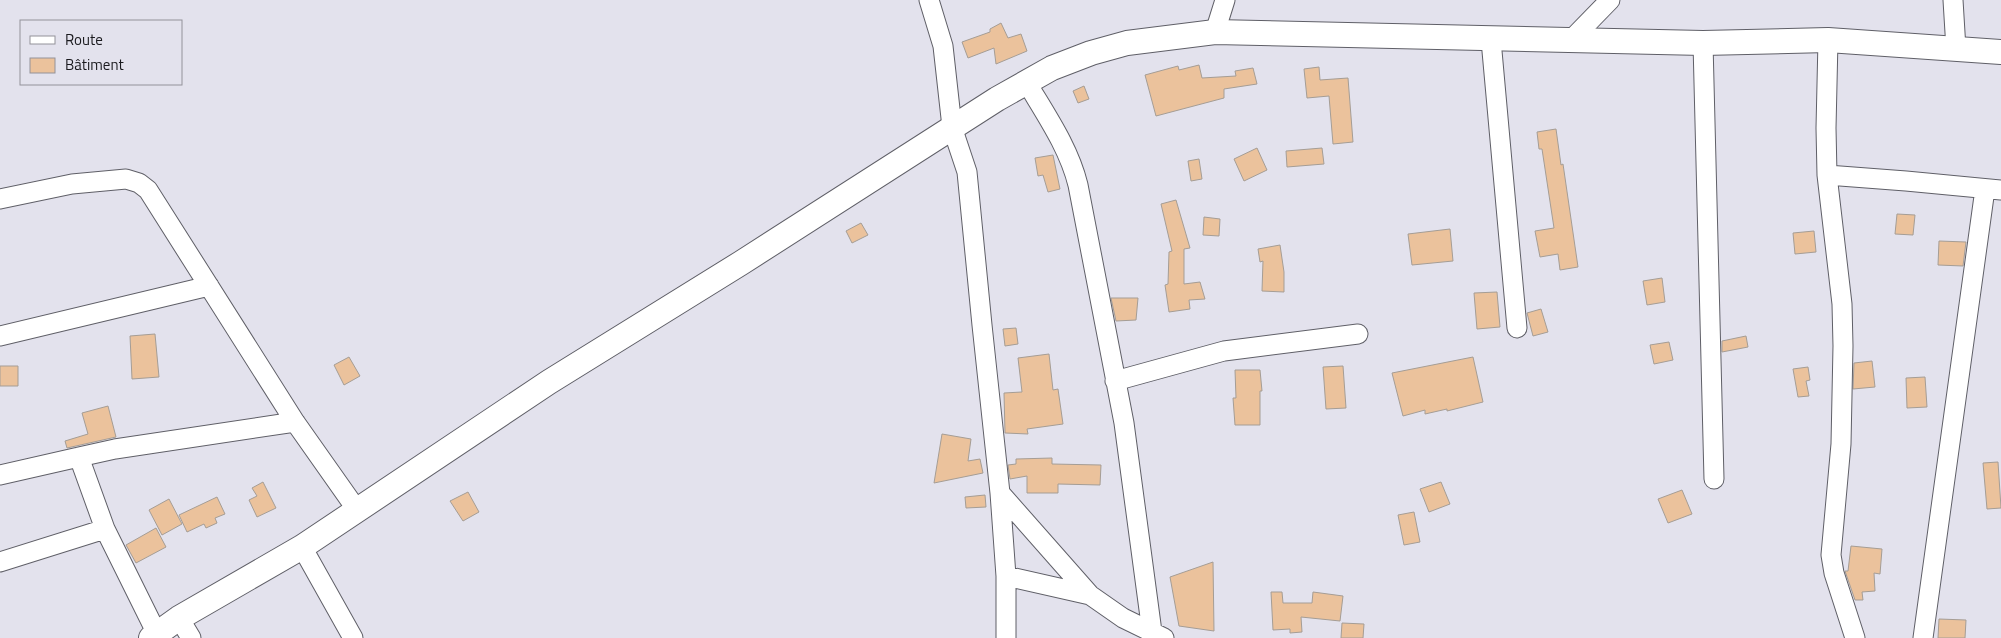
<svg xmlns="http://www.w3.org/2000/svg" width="2001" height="638" font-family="'Titillium Web',sans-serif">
  <rect width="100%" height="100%" fill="#e3e2ed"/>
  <path fill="#ebc29c" stroke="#a59d95" d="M1001,23L1008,38L1021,34L1027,51L996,64L994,48L968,58L962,42L990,32V29Z
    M1199,65L1202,78L1236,76L1235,71L1253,68L1257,84L1224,89V98L1156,116L1145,75L1178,66L1179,70Z
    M1319,67L1320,80L1348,78L1353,142L1333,144L1329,96L1307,98L1304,69Z
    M1084,86L1089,99L1078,103L1073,91Z
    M1556,129L1561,165L1563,164L1578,267L1560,270L1558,254L1540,257L1535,231L1554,228L1542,149H1539L1537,132Z
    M1257,148L1267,170L1244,181L1234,159Z
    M1322,148L1324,164L1287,167L1286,151Z
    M1053,155L1060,189L1048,192L1043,175L1038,176L1035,158Z
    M1199,159L1202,179L1191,181L1188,161Z
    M1176,200L1190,248L1184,249V284L1200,282L1205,299L1189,300L1190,309L1169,312L1165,285L1168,284L1169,252L1172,251L1161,204Z
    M1897,214L1915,215L1913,235L1895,234Z
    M1204,217L1220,219L1219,236L1203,235Z
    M861,223L868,235L852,243L846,231Z
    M1450,229L1453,261L1412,265L1408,234Z
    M1814,231L1816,252L1795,254L1793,233Z
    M1939,241L1966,242L1963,266L1938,265Z
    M1280,245L1284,272V292L1262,291L1263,261L1260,262L1258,249Z
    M1662,278L1665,302L1647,305L1643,281Z
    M1497,292L1500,327L1477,329L1474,293Z
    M1111,298H1138L1136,320L1116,321Z
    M1541,309L1548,332L1533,336L1527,313Z
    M1016,328L1018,344L1005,346L1003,329Z
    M155,334L159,377L132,379L130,336Z
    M1746,336L1748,347L1722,352V341Z
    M1669,342L1673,360L1654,364L1650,345Z
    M1049,354L1053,390L1058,389L1063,424L1027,429L1028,434L1005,433L1004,393L1022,392L1018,358Z
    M349,357L360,376L344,385L334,365Z
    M1473,357L1483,402L1447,411V409L1425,414V410L1403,416L1392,373Z
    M1872,361L1875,387L1853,389L1854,363Z
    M0,366H18V386H0Z
    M1343,366L1346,408L1326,409L1323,367Z
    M1808,367L1810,380L1806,381L1809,396L1798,397L1793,369Z
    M1235,370H1260L1262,391H1260V425H1235L1233,398H1236Z
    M1925,377L1927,407L1907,408L1906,378Z
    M108,406L116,437L67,448L65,441L88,434L82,413Z
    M942,434L971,439L968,461L980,459L983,473L934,483Z
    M1052,458V464L1101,465L1100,485L1058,484V493H1027V476L1010,479L1008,465L1016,464V459Z
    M1998,462L2001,508L1987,509L1983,463Z
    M263,482L276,508L257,517L249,500L257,496L252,488Z
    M1441,482L1450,504L1429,512L1420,489Z
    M1682,490L1692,514L1668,523L1658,499Z
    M468,492L479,512L463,521L450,501Z
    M985,495L986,507L966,508L965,497Z
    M217,497L225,514L215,518L217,523L206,528L204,524L187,532L179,515Z
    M169,499L182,524L162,535L149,510Z
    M1414,512L1420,542L1404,545L1398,515Z
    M156,528L166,547L136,563L126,545Z
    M1851,546L1882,549L1880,574L1874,573L1875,591L1862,592L1863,600H1855L1845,571H1848Z
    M1213,562L1214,631L1179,626L1170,577Z
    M1271,592H1282L1283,603H1312L1313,592L1343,596L1340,621L1301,617L1302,632L1290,633V629L1273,630Z
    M1939,619L1966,620L1965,638H1938Z
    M1342,623L1364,624L1363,638H1341Z"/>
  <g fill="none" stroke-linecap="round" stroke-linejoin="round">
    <defs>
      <path id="minor" d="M929,0L943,46L952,127L967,172L982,325L1000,493L1006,576V638
        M1953,0L1956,49
        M1215,32L1225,0
        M1572,39L1610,0
        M1491,40L1517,328
        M1828,40L1826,128L1827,175L1842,304L1843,346L1841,444L1831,555L1834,573L1855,638
        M1703,43L1714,479
        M1027,83C1046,115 1069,148 1078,185L1124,423L1152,632
        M1827,175L1906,181L2001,190
        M0,199L72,184L126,179L139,183L148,190L295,422L357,510
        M0,336L209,286
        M1115,381L1224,351L1358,334
        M0,475L79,457
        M1000,493L1090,595L1123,618L1164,638
        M302,547L353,638
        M0,562L105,529
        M1006,576L1090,595
        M179,618L191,638
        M157,634L105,529L79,457L115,449L295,422
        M1923,638L1985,189"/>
      <path id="major" d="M151,638L179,618L302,547L549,382L741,263L997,99L1052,68L1091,53L1127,43L1215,32L1703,43L1828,40L2001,52"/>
    </defs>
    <use href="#minor" stroke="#5f5f67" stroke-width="21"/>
    <use href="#major" stroke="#5f5f67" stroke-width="26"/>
    <use href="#minor" stroke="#fff" stroke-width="19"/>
    <use href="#major" stroke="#fff" stroke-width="24"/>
  </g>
  <rect x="20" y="20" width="162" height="65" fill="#e3e2ed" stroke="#93929a"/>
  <rect x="30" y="36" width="25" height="8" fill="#ffffff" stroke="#93929a"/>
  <text x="65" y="45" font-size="15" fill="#1a1a1e">Route</text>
  <rect x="30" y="58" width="25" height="15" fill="#ebc29c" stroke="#93929a"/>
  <text x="65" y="70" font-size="15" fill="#1a1a1e">Bâtiment</text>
</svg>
